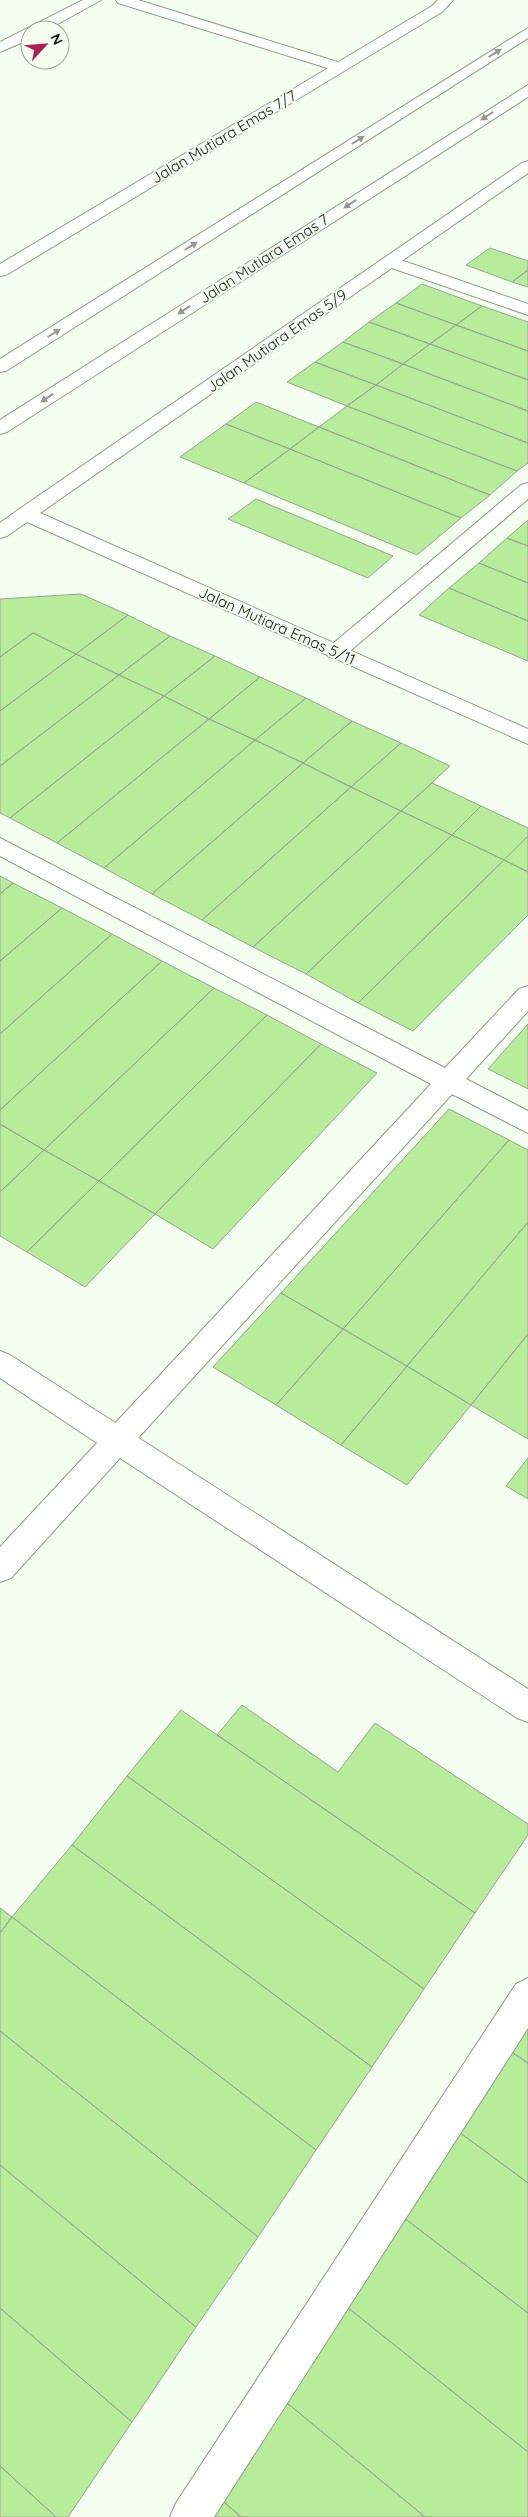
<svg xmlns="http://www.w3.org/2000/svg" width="528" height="2517" font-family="Quicksand,sans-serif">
  <rect width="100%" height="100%" fill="#f4fef0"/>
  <path fill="#b7ed9a" stroke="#96a58f" d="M490,248L528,261V270L512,282L466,265Z
    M528,270V287L512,282Z
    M422,284L482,306L456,325L396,303Z
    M396,303L456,325L430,344L369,322Z
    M482,306L528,322V351L456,325Z
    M369,322L430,344L403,364L343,342Z
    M456,325L528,351V380L430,344Z
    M343,342L403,364L376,385L315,362Z
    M430,344L528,380V411L403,364Z
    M315,362L376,385L347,406L287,382Z
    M403,364L528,411V443L376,385Z
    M376,385L528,443V463L517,471L347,406Z
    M256,402L319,427L290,449L226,424Z
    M347,406L517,471L490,495L319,427Z
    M226,424L290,449L244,483L180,457Z
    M319,427L490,495L461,518L290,449Z
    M290,449L461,518L417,555L244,483Z
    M256,499L393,556L368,578L228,519Z
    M528,520V546L507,538Z
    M507,538L528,546V583L479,563Z
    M479,563L528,583V621L449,588Z
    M449,588L528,621V661L419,615Z
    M81,594L128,615L76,654L33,633L0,657V599Z
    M128,615L170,636L119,675L76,654Z
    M33,633L76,654L0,711V657Z
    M170,636L215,656L164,696L119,675Z
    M76,654L119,675L0,766V711Z
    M215,656L260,677L209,719L164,696Z
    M119,675L164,696L10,818L0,813V766Z
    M260,677L306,698L255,740L209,719Z
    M164,696L209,719L57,843L10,818Z
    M306,698L352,721L303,763L255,740Z
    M209,719L255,740L104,868L57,843Z
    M352,721L401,743L351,787L303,763Z
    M255,740L303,763L152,894L104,868Z
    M401,743L450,766L401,811L351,787Z
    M303,763L351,787L202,920L152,894Z
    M432,783L481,806L452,835L401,811Z
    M351,787L401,811L253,947L202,920Z
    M481,806L528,828V836L504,860L452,835Z
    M401,811L452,835L306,974L253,947Z
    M452,835L504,860L358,1003L306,974Z
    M528,836V872L504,860Z
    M504,860L528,872V915L413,1031L358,1003Z
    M0,876L13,883L0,894Z
    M13,883L62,908L0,961V894Z
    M62,908L112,934L0,1034V961Z
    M112,934L162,961L0,1110V1034Z
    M162,961L214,988L44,1150L0,1124V1110Z
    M214,988L267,1015L99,1181L44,1150Z
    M267,1015L321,1044L155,1214L99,1181Z
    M528,1024V1089L488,1069Z
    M321,1044L377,1073L213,1249L155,1214Z
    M449,1109L509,1140L343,1329L281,1293Z
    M0,1124L44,1150L0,1192Z
    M509,1140L528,1150V1222L407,1366L343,1329Z
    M44,1150L99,1181L27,1252L0,1236V1192Z
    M99,1181L155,1214L85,1287L27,1252Z
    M528,1222V1334L471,1405L407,1366Z
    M281,1293L343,1329L276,1405L213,1367Z
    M343,1329L407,1366L341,1445L276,1405Z
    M528,1334V1439L471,1405Z
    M407,1366L471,1405L407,1485L341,1445Z
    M528,1458V1499L506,1486Z
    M242,1705L338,1772L375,1723L528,1824V1835L475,1913L217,1735Z
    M181,1710L475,1913L424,1989L127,1776Z
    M127,1776L424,1989L372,2067L72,1845Z
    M72,1845L372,2067L316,2150L12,1917Z
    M0,1908L12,1917L0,1933Z
    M12,1917L316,2150L258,2237L0,2031V1933Z
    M528,2023V2063L510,2051Z
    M0,2031L258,2237L196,2327L0,2165Z
    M510,2051L528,2063V2183L459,2132Z
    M459,2132L528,2183V2313L403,2217Z
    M0,2165L196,2327L132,2422L0,2308Z
    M403,2217L528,2313V2452L347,2307Z
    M347,2307L528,2452V2517H425L286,2402Z
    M0,2308L132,2422L68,2517H56L0,2466Z
    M286,2402L425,2517H241L223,2501Z
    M0,2466L56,2517H0Z
    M223,2501L241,2517H214Z"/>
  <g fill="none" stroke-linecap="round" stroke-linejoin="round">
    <defs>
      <path id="lane" d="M83,0H101L47,30H30V39L0,52V42Z
        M116,0H138L344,64L346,67L344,70H334L118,3Z
        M392,257L528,304V315L386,266L383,262L386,258Z
        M528,483V499L343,657L336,658L329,657L325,652L329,647L521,485Z
        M0,838L445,1068L519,989L528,986V1011L466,1079L528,1111V1133L452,1094L127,1450L117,1453L107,1450L102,1441L107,1432L431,1084L0,856Z
        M528,1978V2028L214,2517H170L176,2503L516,1984Z"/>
      <path id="street" d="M438,0H453L442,12L6,275L0,276V264L432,6Z
        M528,161V173L40,513L528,729V744L27,522L7,536L0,538V523L18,510L522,163Z
        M0,1351L10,1355L528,1689V1722L517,1718L120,1458L11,1578L0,1582V1547L97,1443L0,1378Z"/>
      <path id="secondary" d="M528,28V38L6,371L0,372V359Z
        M528,85V97L7,432L0,434V420Z"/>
    </defs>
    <use href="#lane" stroke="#8e9d87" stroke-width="2"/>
    <use href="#street" stroke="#8e9d87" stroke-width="2"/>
    <use href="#secondary" stroke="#8e9d87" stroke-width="2"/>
    <use href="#lane" fill="#fff" fill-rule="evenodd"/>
    <use href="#street" fill="#fff" fill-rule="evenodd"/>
    <use href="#secondary" fill="#fff" fill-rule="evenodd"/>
  </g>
  <defs><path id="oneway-solid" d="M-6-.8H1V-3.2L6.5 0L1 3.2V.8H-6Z" transform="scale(1.25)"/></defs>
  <g fill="#969894">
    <use href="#oneway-solid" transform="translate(495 53) rotate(-32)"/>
    <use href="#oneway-solid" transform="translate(487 116) rotate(147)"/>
    <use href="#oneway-solid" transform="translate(358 140) rotate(-32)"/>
    <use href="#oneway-solid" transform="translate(350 204) rotate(147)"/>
    <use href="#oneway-solid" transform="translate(191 246) rotate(-32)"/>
    <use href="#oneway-solid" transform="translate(184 310) rotate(147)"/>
    <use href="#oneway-solid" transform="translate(54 333) rotate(-32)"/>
    <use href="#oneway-solid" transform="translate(47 398) rotate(147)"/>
  </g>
  <g text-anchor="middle" stroke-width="4" stroke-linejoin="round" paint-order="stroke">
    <g font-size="15" fill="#151b12" stroke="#f4fef0">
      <text transform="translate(224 137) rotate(-31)" y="5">Jalan Mutiara Emas 7/7</text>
      <text transform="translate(264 259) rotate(-33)" y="5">Jalan Mutiara Emas 7</text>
      <text transform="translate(277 341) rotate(-35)" y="5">Jalan Mutiara Emas 5/9</text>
      <text transform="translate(277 626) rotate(24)" y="5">Jalan Mutiara Emas 5/11</text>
    </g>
  </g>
  <g transform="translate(45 45) rotate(64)"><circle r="24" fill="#f4fef0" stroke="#9ba397"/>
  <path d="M0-4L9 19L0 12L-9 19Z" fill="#af1f52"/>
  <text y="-8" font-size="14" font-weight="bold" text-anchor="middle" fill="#151b12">N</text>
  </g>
</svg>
